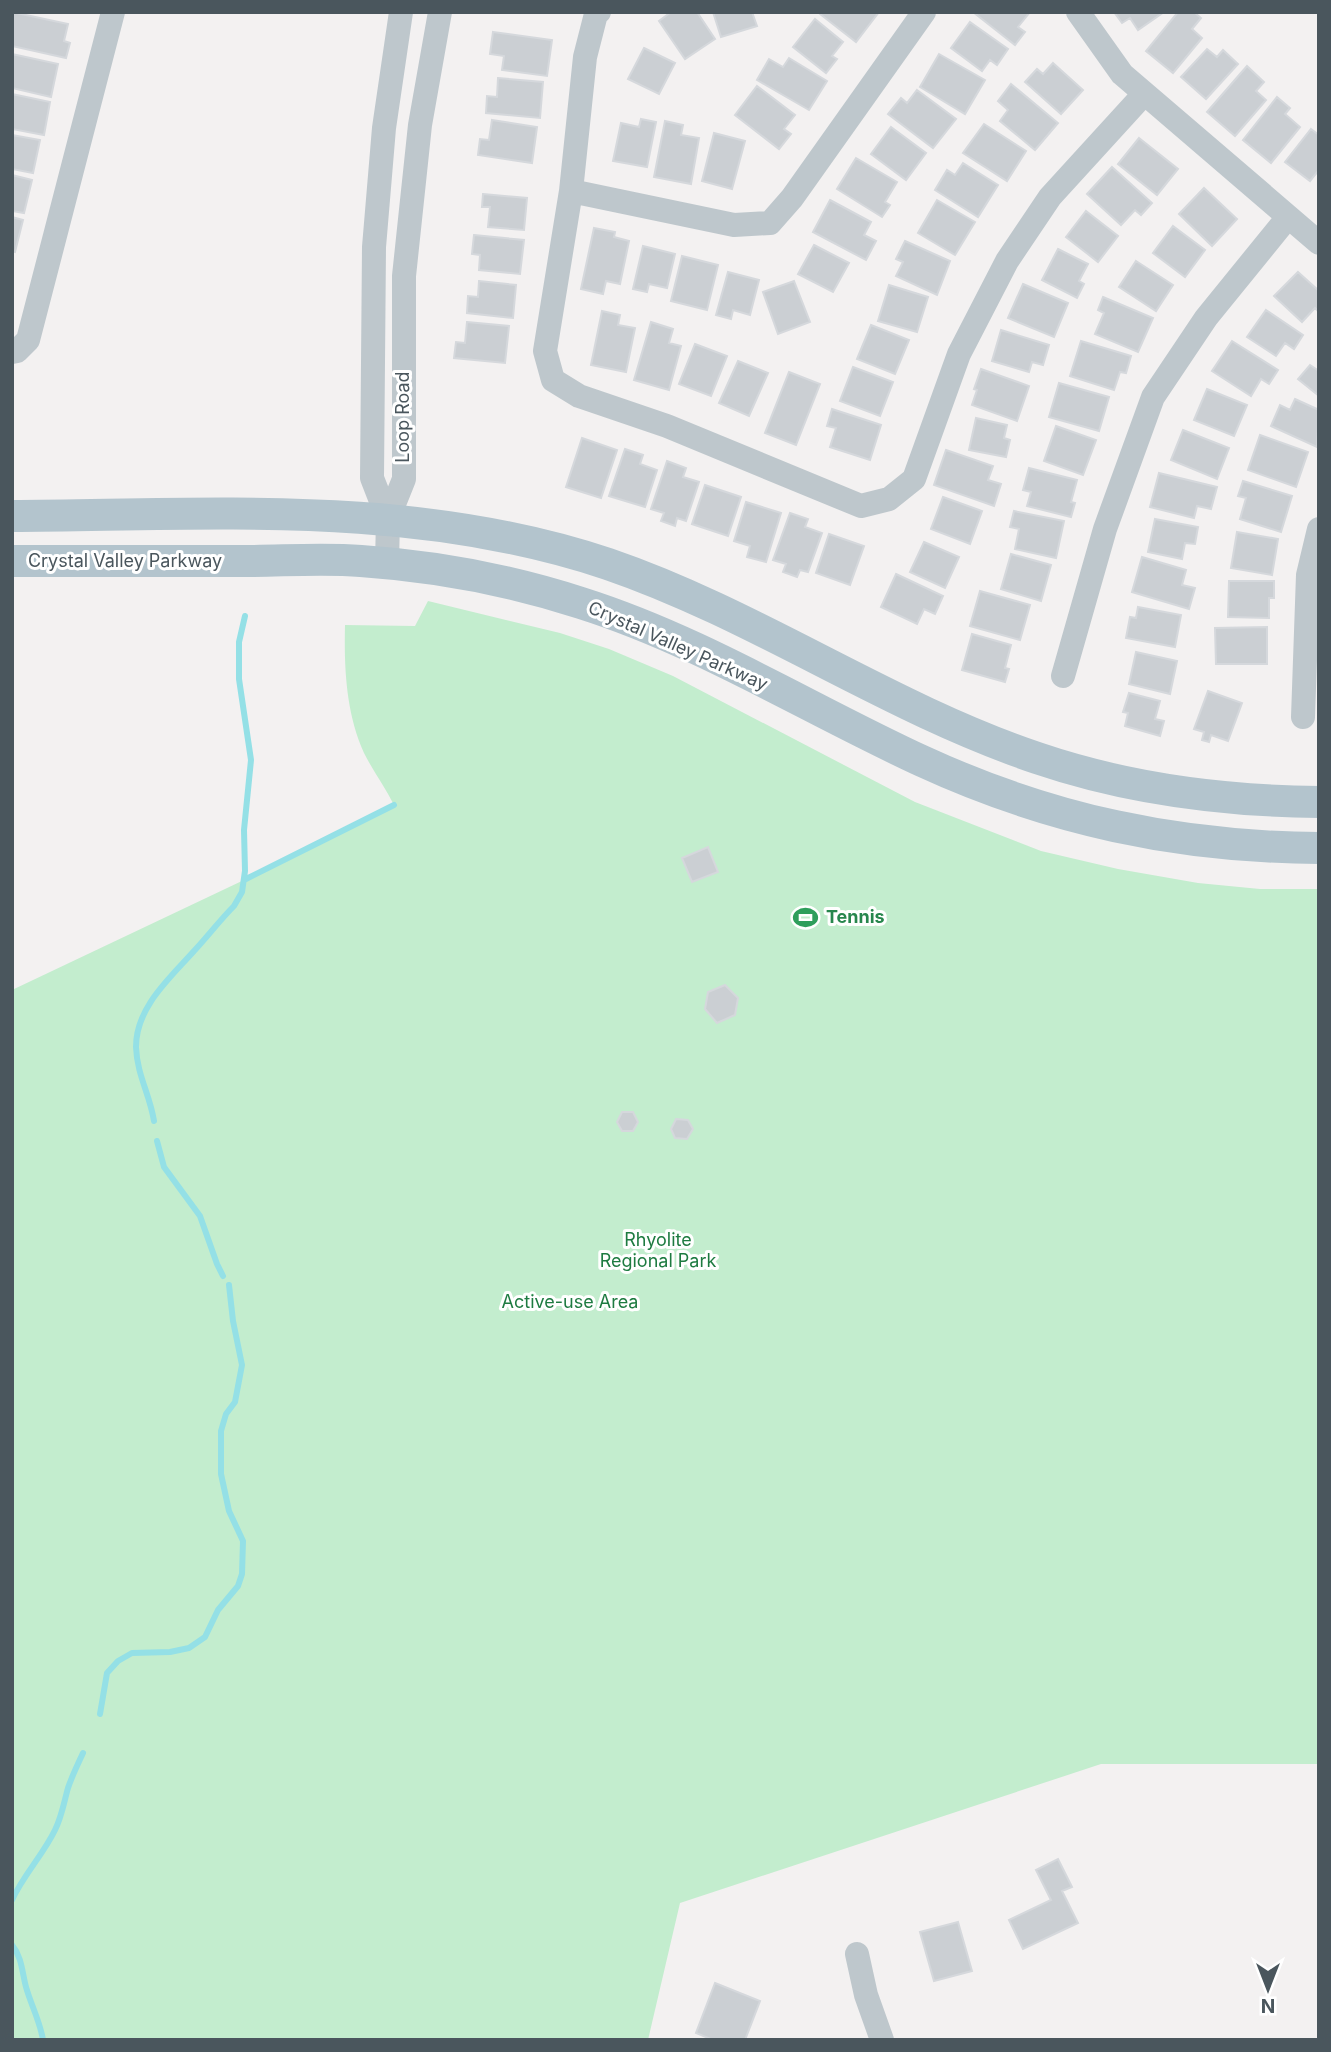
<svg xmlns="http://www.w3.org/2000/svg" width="1331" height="2052" font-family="Inter,sans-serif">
  <rect width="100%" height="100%" fill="#f3f1f1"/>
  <path fill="#c3edce" d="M428,601L560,633L609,649L673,676L915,802L1041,851L1118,869L1198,883L1260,889H1319V1764H1101L680,1903L648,2040H12V990L244,880L394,805C385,787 373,771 364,753C346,713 344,668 345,625L415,626Z"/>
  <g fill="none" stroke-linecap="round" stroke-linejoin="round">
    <path stroke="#94e0e6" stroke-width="6" d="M244,880L394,805
      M154,1121C150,1095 137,1075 136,1047C136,1007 170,978 194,951C208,936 220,920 234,906L242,892L245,871L244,830L251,760L239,679V642L245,616
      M157,1141L164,1167L200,1216L217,1264L223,1276
      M100,1714L107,1673L118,1661L132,1653L170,1652L189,1648L205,1637L218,1610L238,1586L242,1574L243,1541L229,1511L221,1474V1431L226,1414L235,1402L242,1365L233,1321L229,1285
      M12,1900C24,1874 43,1855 55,1830C62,1816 64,1802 68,1788C72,1776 78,1764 83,1753
      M12,1945C22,1957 22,1972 26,1987C31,2005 40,2021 43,2040"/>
  </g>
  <path fill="#cbcfd3" stroke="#d5d8dc" stroke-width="2" d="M12,12L68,24L64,41L70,43L66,58L12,46Z
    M671,12H697L715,39L685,59L659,21Z
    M713,12H752L757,26L721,37Z
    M821,12H879L856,42L820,14Z
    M973,12H1030L1018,27L1025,32L1015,45Z
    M1114,12H1164L1138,30L1130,18L1122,23Z
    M1178,12H1194L1201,18L1192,29L1202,38L1173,73L1146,51Z
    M815,19L843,42L832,56L837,59L826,73L793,47Z
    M970,22L1008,49L997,65L990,60L982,71L951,48Z
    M493,32L552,40L547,76L502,70L504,56L490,54Z
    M644,48L675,63L659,94L628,79Z
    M1207,49L1217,57L1223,50L1238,64L1206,99L1181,77Z
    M12,54L58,64L51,97L12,88Z
    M939,54L985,80L965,114L920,87Z
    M789,58L827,81L809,110L757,80L769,59L783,67Z
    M1053,63L1083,90L1061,114L1025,82L1037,69L1043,74Z
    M1247,66L1264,82L1256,91L1266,100L1235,136L1207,112Z
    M498,78L543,82L540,118L486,113L487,96L497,97Z
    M1011,84L1058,123L1035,150L1000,121L1008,110L998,101Z
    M757,86L795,115L784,129L791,134L779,149L735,115Z
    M917,90L956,119L933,148L888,114L901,98L907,103Z
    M12,94L50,102L44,135L12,129Z
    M1277,97L1290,108L1285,114L1300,127L1271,163L1243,140Z
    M641,119L656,122L647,167L613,161L621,123L639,127Z
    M492,120L537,127L532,163L478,155L480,139L489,140Z
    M665,121L683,125L681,135L699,138L691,184L654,177Z
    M984,124L1026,151L1007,181L963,153Z
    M891,127L926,153L906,180L871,154Z
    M1311,129L1319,135V170L1310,181L1285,162Z
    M714,133L745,141L732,189L702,181Z
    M12,135L40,140L33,173L12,169Z
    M1139,138L1178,169L1157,195L1118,164Z
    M856,158L897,182L885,202L890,205L882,217L837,189Z
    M963,163L998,185L978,217L935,190L947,170L955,175Z
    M1112,167L1152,203L1141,215L1135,210L1121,225L1087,194Z
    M12,175L32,180L24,213L12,211Z
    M1204,188L1237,219L1212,246L1179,214Z
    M483,194L527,198L524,230L488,227L490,207H482Z
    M830,200L871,222L864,235L876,241L866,260L813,232Z
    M937,200L975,222L955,255L918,233Z
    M1086,211L1118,236L1098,262L1066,237Z
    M12,217L23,220L15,252L12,251Z
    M1173,226L1205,250L1185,277L1153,253Z
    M594,228L615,232L614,237L629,241L620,284L606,281L603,294L581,289Z
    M474,235L524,240L520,274L479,270L480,255L472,254Z
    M905,241L950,261L937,295L896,276L903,262L896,259Z
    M814,245L849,263L833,292L798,274Z
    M643,246L675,254L667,288L649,284L647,292L633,289Z
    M1058,249L1088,264L1079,281L1084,284L1077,298L1042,280Z
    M682,256L718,265L707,310L671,301Z
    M1136,261L1173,285L1156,311L1119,287Z
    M728,272L759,280L750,315L733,310L731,319L716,315Z
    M1298,272L1319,291V312L1315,308L1302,322L1274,296Z
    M479,281L516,285L513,318L467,313L468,296L478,297Z
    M794,281L810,322L778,334L763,292Z
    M1023,284L1068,303L1054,337L1008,318Z
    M889,285L928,297L917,332L878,321Z
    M1103,297L1153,318L1138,352L1095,334L1104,313L1098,310Z
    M1266,310L1303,335L1294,349L1285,343L1276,356L1247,337Z
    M602,311L620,315L618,325L635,328L626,372L591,365Z
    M467,322L509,326L505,363L454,358L456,342L465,343Z
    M651,322L673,329L669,343L681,346L669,390L634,380Z
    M871,325L909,340L895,374L857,359Z
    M1001,330L1049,345L1043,365L1032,362L1029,372L992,361Z
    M1081,341L1131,356L1126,373L1120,372L1114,390L1070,376Z
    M1232,341L1278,370L1269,384L1261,379L1251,396L1212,371Z
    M695,344L727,356L711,396L679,384Z
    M738,361L768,373L749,416L719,403Z
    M1310,365L1319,371V396L1298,379Z
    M853,367L893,382L880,416L840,401Z
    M981,369L1029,386L1017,421L972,405L977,390L974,389Z
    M789,372L820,384L796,445L765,433Z
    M1059,383L1109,397L1099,431L1049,417Z
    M1207,389L1247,405L1234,436L1194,420Z
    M1295,399L1319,410L1317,447L1271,426L1280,405L1290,410Z
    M832,409L881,425L870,460L830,447L836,428L827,426Z
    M976,418L1007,425L1004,438L1010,440L1006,457L969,450Z
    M1056,426L1096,440L1083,475L1044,461Z
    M1183,430L1229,448L1217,479L1171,460Z
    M1260,435L1308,452L1296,487L1248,470Z
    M582,438L617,450L601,498L566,487Z
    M625,449L643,455L640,464L657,470L645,507L609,496Z
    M946,450L993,466L988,480L1001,484L994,506L934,485Z
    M667,461L686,468L683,477L699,482L686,521L677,518L675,526L661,521L664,513L651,509Z
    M1029,468L1077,480L1071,502L1075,503L1071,517L1027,506L1031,492L1023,490Z
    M1159,473L1217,487L1211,509L1197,506L1194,518L1150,507Z
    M1243,481L1292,496L1281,532L1240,519L1246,498L1238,496Z
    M705,485L741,497L728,536L692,524Z
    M943,497L982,511L970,544L931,529Z
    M746,502L781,513L766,562L747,557L750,546L734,541Z
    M1014,511L1064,521L1056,558L1015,549L1019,529L1010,527Z
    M790,513L808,519L805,527L822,533L808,572L800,570L797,577L783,572L786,564L773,560Z
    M1155,519L1198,527L1195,544L1185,543L1182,559L1148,552Z
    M1237,532L1278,539L1272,575L1231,568Z
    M829,534L864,546L850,585L816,573Z
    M924,542L959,557L945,588L910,572Z
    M1011,554L1051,565L1041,601L1001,589Z
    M1142,557L1186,570L1182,585L1195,588L1189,609L1132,592Z
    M896,574L943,596L935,614L924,609L917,624L881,607Z
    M1229,581H1274V598H1269V618L1228,617Z
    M980,591L1030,605L1020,640L970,626Z
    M1138,607L1181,615L1175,647L1126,638L1130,617L1136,618Z
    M1267,627V664H1216L1215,628Z
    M972,634L1011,645L1005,668L1009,669L1005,682L962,670Z
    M1136,652L1177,661L1170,694L1129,684Z
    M1208,691L1242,703L1228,741L1211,735L1209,742L1202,740L1204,732L1194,729Z
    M1129,693L1160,701L1155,719L1164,721L1160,736L1125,726L1128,713L1123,712Z
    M708,847L718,872L692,882L682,858Z
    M725,985L738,998L735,1015L717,1023L705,1009L708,992Z
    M622,1112H633L638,1122L633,1131H622L617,1122Z
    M676,1119L688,1120L693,1129L687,1139L675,1138L671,1129Z
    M1058,1859L1072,1887L1062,1891L1078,1923L1023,1949L1009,1920L1051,1900L1036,1870Z
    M958,1922L972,1971L934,1981L920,1932Z
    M715,1983L760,2001L745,2040H713L696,2033Z"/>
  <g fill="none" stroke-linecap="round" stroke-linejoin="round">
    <path stroke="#bec7cc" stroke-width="24" d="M599,12L596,14L585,57L571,191L545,351L553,380L579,396L667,426L861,506L889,499L914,479L959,354L1007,261L1050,197L1144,94
      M1078,12L1122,74L1319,243
      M571,191L734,225L770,223L792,198L924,12
      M12,352L17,351L28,340L113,12
      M388,519L372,478L374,247L384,128L401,12
      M387,563L388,519L404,479V276L420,125L440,12
      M1063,676L1105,529L1153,397L1206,318L1288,217
      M1303,717L1308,575L1319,529
      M857,1954L866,1995L882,2040"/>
    <path stroke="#b3c4cd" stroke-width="32" d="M12,516C213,515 414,499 608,564C757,615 888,708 1037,758C1128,789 1223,801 1319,802
      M12,561C90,561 167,561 245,561C283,561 322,558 361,561C435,566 510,580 581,603C701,641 809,709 922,761C1050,820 1178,847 1319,848"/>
  </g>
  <defs>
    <symbol id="stadium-bare" viewBox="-9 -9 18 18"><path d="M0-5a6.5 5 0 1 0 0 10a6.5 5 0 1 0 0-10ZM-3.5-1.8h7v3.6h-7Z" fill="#2e9e5b" stroke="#fff" stroke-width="2.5" paint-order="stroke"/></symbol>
  </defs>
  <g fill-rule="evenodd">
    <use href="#stadium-bare" x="788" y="900" width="35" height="35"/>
  </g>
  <g text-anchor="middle" stroke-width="6" stroke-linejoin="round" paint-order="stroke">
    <g font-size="18" fill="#4a565d" stroke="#fff">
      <text transform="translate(403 417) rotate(-90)" y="6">Loop Road</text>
      <text x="125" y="567">Crystal Valley Parkway</text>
      <text transform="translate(678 646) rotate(24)" y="6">Crystal Valley Parkway</text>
    </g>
    <g font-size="18" font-weight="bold" fill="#27864d" stroke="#fff" text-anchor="start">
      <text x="826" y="923">Tennis</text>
    </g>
    <g font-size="18" fill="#1e7b41" stroke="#fff">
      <text x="658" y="1246">Rhyolite<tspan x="658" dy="21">Regional Park</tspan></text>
      <text x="570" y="1308">Active-use Area</text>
    </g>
  </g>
  <rect width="1331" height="2052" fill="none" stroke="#4a565d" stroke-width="28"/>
  <g transform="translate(1268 1989) rotate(180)" stroke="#ffffff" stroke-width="5" paint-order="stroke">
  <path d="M0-5L12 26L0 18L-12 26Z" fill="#4a565d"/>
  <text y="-10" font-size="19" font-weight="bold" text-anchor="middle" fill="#4a565d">N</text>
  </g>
</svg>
